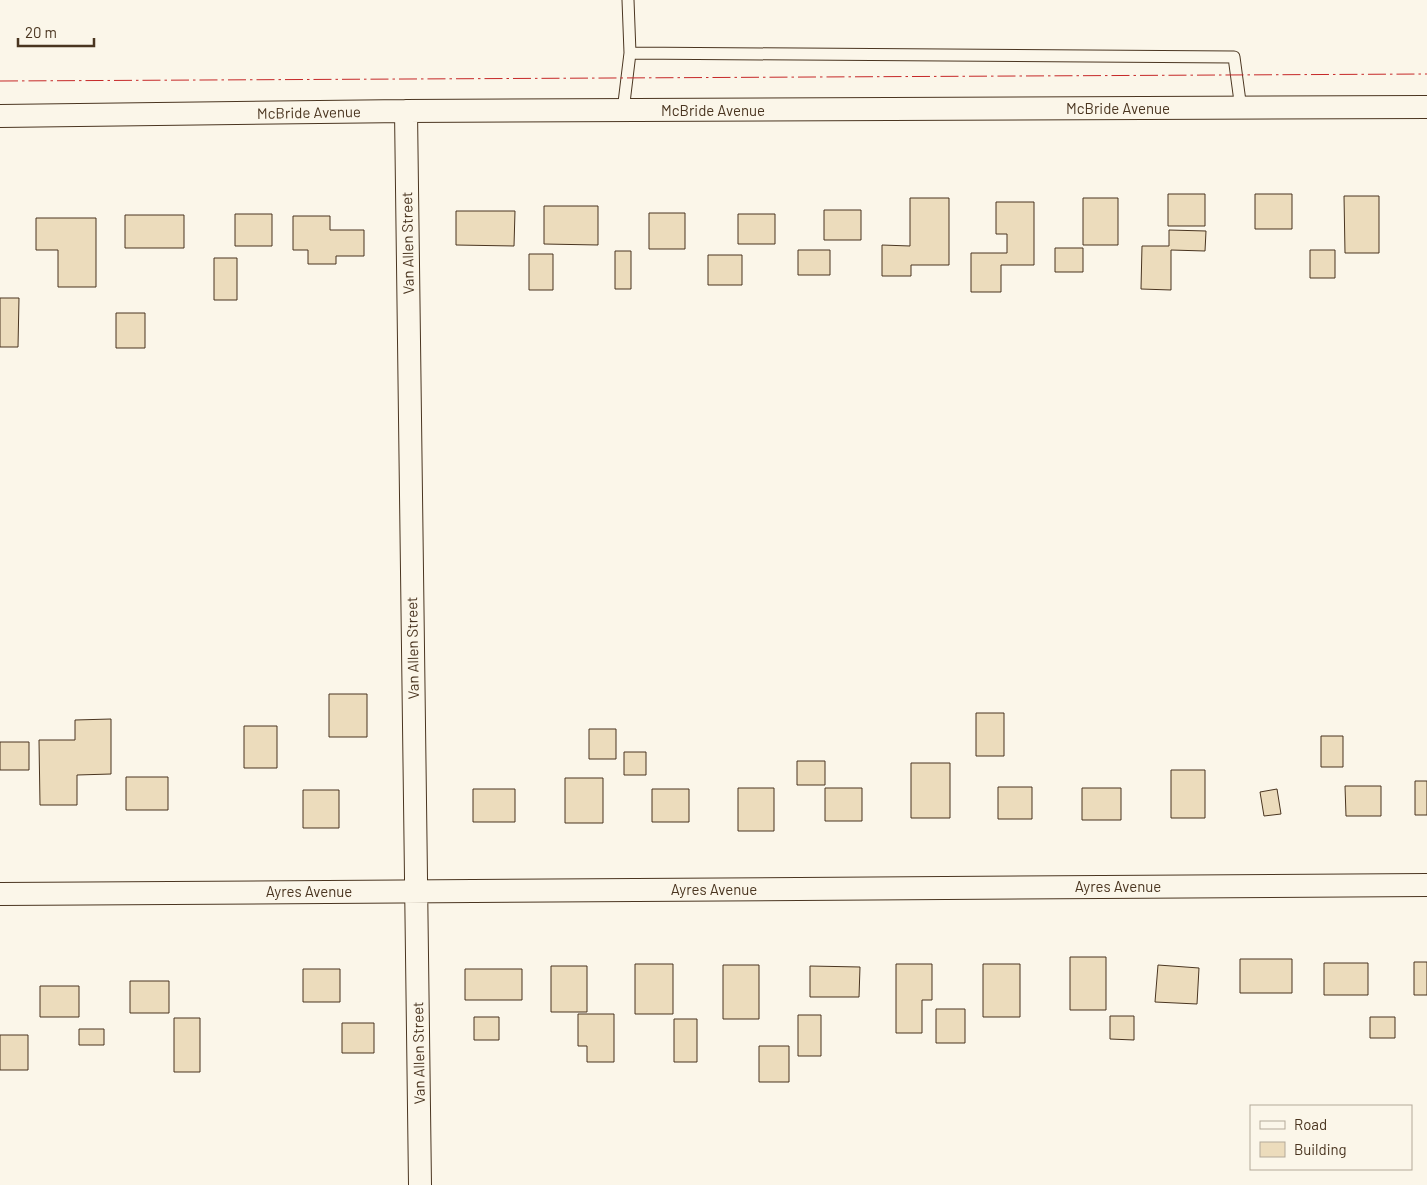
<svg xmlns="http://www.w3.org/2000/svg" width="1427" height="1185" font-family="Barlow,sans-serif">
  <rect width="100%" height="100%" fill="#fbf6e9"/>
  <path fill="#ecdcbc" stroke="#4a3520" d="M1168,194H1205V226H1168Z
    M1255,194H1292V229H1255Z
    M1344,196H1379V253H1345Z
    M910,198H949V265H911V276H882V245L910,246Z
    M1083,198H1118V245H1083Z
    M996,202H1034V265H1001V292H971V253H1007V234H996Z
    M544,206H598V245L544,244Z
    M824,210H861V240H824Z
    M456,211H515L514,246L456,245Z
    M649,213H685V249H649Z
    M235,214H272V246H235Z
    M738,214H775V244H738Z
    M125,215H184V248H125Z
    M293,216H330V230H364V256H336V264H308V250H293Z
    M36,218H96V287H58V250H36Z
    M1169,230L1206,231L1205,251L1171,250V290L1141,289L1142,246H1169Z
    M1055,248H1083V272H1055Z
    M798,250H830V275H798Z
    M1310,250H1335V278H1310Z
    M615,251H631V289H615Z
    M529,254H553V290H529Z
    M708,255H742V285H708Z
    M214,258H237V300H214Z
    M0,298H19L18,347H0Z
    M116,313H145V348H116Z
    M329,694H367V737H329Z
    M976,713H1004V756H976Z
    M111,719V774L77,775V805H40L39,740H75V720Z
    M244,726H277V768H244Z
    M589,729H616V759H589Z
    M1321,736H1343V767H1321Z
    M0,742H29V770H0Z
    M624,752H646V775H624Z
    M797,761H825V785H797Z
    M911,763H950V818H911Z
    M1171,770H1205V818H1171Z
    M126,777H168V810H126Z
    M565,778H603V823H565Z
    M1415,781H1427V815H1415Z
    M1345,786H1381V816H1346Z
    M998,787H1032V819H998Z
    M738,788H774V831H738Z
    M825,788H862V821H825Z
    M1082,788H1121V820H1082Z
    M473,789H515V822H473Z
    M652,789H689V822H652Z
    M1277,789L1281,814L1264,816L1260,792Z
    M303,790H339V828H303Z
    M1070,957H1106V1010H1070Z
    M1240,959H1292V993H1240Z
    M1414,962H1427V995H1414Z
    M1324,963H1368V995H1324Z
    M635,964H673V1014H635Z
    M896,964H932V1000H922V1033H896Z
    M983,964H1020V1017H983Z
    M723,965H759V1019H723Z
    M1158,965L1199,968L1197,1004L1155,1002Z
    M551,966H587V1012H551Z
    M810,966L860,967L859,997H810Z
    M303,969H340V1002H303Z
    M465,969H522V1000H465Z
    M130,981H169V1013H130Z
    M40,986H79V1017H40Z
    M936,1009H965V1043H936Z
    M578,1014H614V1062H587V1046H578Z
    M798,1015H821V1056H798Z
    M1110,1016H1134V1040L1110,1039Z
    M474,1017H499V1040H474Z
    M1370,1017H1395V1038H1370Z
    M174,1018H200V1072H174Z
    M674,1019H697V1062H674Z
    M342,1023H374V1053H342Z
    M79,1029H104V1045H79Z
    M0,1035H28V1070H0Z
    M759,1046H789V1082H759Z"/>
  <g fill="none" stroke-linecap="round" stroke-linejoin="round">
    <defs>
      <path id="service" d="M628,0L630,53
        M623,111L630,53L1234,57L1241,109"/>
      <path id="minor" d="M406,111L420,1185
        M0,116L406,111L1427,107
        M0,894L1427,885"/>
    </defs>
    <use href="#service" stroke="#4a3520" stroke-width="13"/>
    <use href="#minor" stroke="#4a3520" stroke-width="24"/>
    <use href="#service" stroke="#fbf6e9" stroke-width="11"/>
    <use href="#minor" stroke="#fbf6e9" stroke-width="22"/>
    <path stroke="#c62828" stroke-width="1" stroke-dasharray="18 4 2.5 4" stroke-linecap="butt" d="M0,81L1427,74"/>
  </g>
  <g text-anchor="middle" stroke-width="4" stroke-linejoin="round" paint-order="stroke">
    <g font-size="15" fill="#4a3520" stroke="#fbf6e9">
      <text x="1118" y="114">McBride Avenue</text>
      <text x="713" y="116">McBride Avenue</text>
      <text transform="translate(309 113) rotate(-1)" y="5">McBride Avenue</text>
      <text transform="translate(408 243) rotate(-91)" y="5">Van Allen Street</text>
      <text transform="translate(413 648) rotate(-91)" y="5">Van Allen Street</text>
      <text x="1118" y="892">Ayres Avenue</text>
      <text x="714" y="895">Ayres Avenue</text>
      <text x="309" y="897">Ayres Avenue</text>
      <text transform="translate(419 1053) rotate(-91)" y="5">Van Allen Street</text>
    </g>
  </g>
  <rect x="1250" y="1105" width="162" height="65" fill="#fbf6e9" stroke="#b4a999"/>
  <rect x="1260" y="1121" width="25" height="8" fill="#fbf6e9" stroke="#b4a999"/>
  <text x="1294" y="1130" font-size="15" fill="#4a3520">Road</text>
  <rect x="1260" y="1142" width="25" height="15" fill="#ecdcbc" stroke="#b4a999"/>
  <text x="1294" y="1155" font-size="15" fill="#4a3520">Building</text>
  <path d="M18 38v8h76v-8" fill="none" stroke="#4a3520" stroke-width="2.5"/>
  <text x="25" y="38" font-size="15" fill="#4a3520" stroke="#fbf6e9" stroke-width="4" paint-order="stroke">20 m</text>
</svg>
